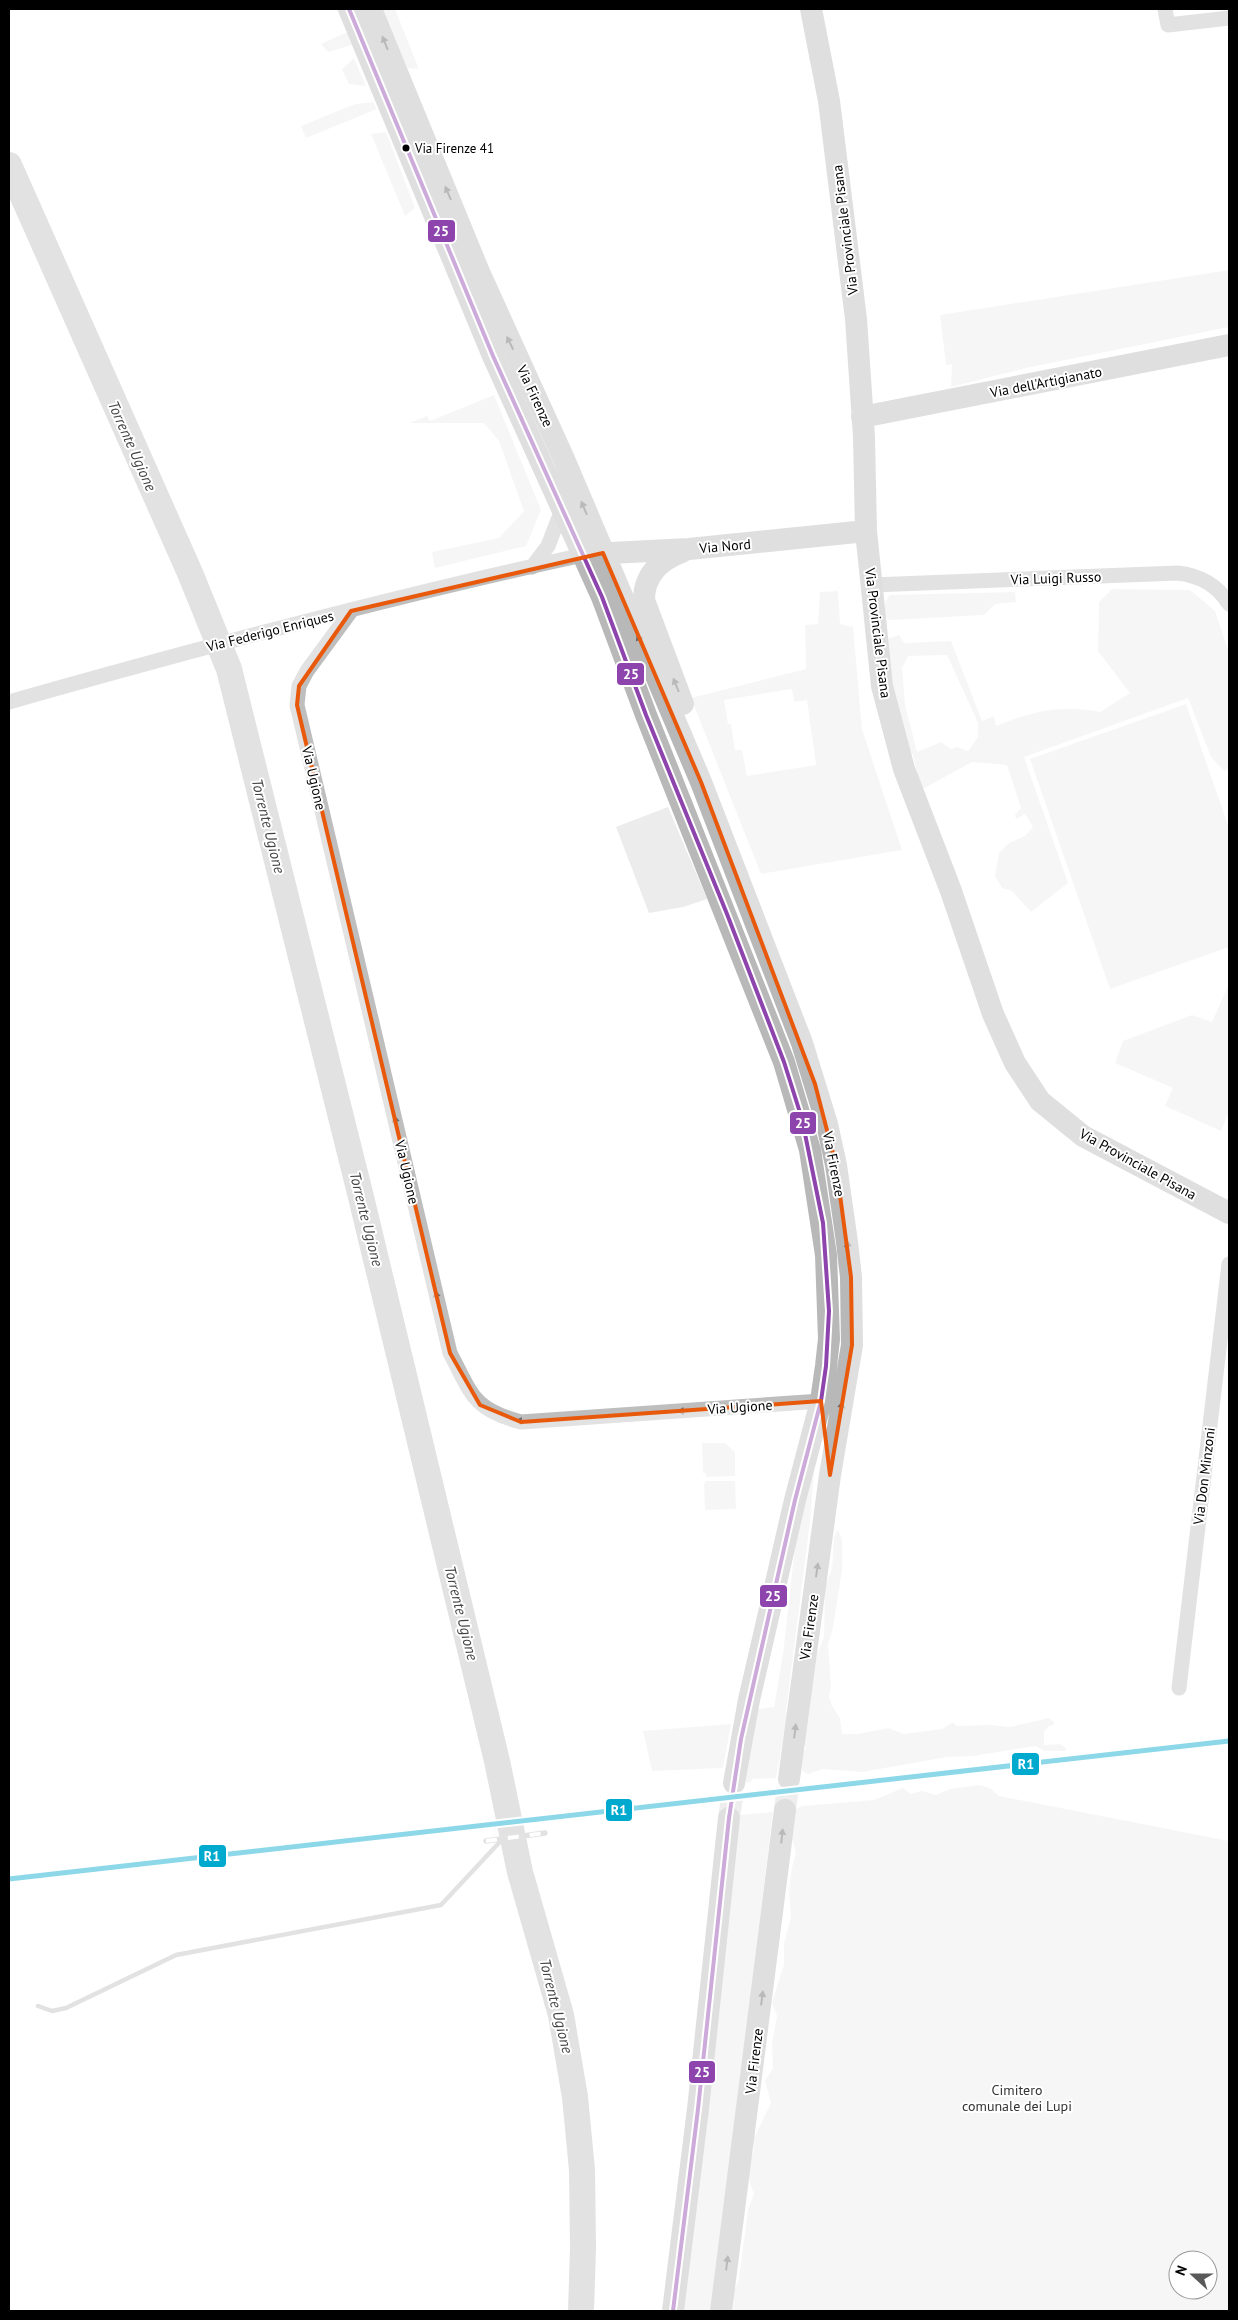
<svg xmlns="http://www.w3.org/2000/svg" width="1238" height="2320" font-family="'PT Sans',sans-serif">
  <rect width="100%" height="100%" fill="#fff"/>
  <path fill="#ececec" fill-rule="evenodd" d="M382,9H395L419,69L407,68Z
    M347,32L352,45L328,52L321,44Z
    M354,58L366,86L349,84L342,69Z
    M373,102L377,109L306,138L301,126L355,104Z
    M386,132L415,208L405,216L371,134Z
    M1229,270V327L1026,368L951,387L952,364L946,365L940,315Z
    M494,395L541,510L526,546L435,568L432,552L499,538L524,511L499,441L484,423H409L427,416L430,421Z
    M1112,589L1190,590L1215,611L1229,653V769L1224,771L1211,757L1188,698L1024,757L1068,883L1031,912L1012,891L1002,888L995,876L999,853L1009,843L1025,836L1033,827L1025,814L1016,819L1015,815L1021,808L1007,765L972,762L921,790L913,754H907L894,708L887,639L899,635L904,643L951,641L982,721L994,716L996,726C1033,711 1061,704 1100,712L1130,693L1098,651L1099,602ZM947,655L978,723V737L968,751L957,747L951,749L941,742L917,752L905,705L902,668L908,656Z
    M838,591L840,624L853,627L862,729L902,850L761,874L691,698L806,669L805,625L818,624L820,592ZM792,689L794,702L807,700L816,765L747,776L742,750H735L731,724H728L724,700Z
    M1015,592L1016,602L995,604L984,615L891,620L887,619C884,608 883,603 890,595Z
    M1186,704L1229,828V947L1110,989L1030,759Z
    M668,807L707,899L683,907L649,913L616,827Z
    M1229,984V1112L1221,1131L1165,1106L1173,1088L1115,1063L1123,1041L1192,1015L1212,1022Z
    M702,1443H725L735,1452V1476L706,1477V1473H703Z
    M815,1461L810,1522L786,1711L788,1715L776,1778L752,1779L751,1782L739,1783L757,1709L774,1707L783,1654L794,1556L793,1553Z
    M706,1481H735L736,1509L705,1510L704,1484Z
    M838,1529L842,1540V1570L833,1628L828,1644L831,1685L829,1696L832,1706L840,1718L842,1734H858L888,1728L904,1734L942,1729L953,1722L957,1726L990,1725L1010,1727L1049,1718L1054,1722V1725L1049,1726L1044,1732V1745L1060,1744L1065,1747L1066,1751H1044L1036,1746L973,1756L947,1757L862,1772L823,1769L808,1774L802,1771L799,1766L806,1747L801,1739L803,1728L809,1716L808,1713L817,1655L824,1636L825,1588L832,1568L834,1538Z
    M731,1724L723,1768L652,1771L643,1731Z
    M979,1785L990,1788L999,1796L1229,1841V2311H733L734,2291L739,2279L748,2209L754,2194L748,2178L749,2163L754,2150L753,2140L771,2103L765,2081L773,2068L772,2044L777,2016L772,2003L784,1964V1943L791,1917L789,1891L792,1867L796,1853L792,1838L796,1809L802,1806L874,1800L903,1788L911,1794L922,1791L936,1795L950,1789ZM1178,2260H1208V2290H1178Z
    M773,1812L712,2311H682L737,1815Z"/>
  <g fill="none" stroke-linecap="round" stroke-linejoin="round">
    <path stroke="#bfbfbf" stroke-width="4.5" d="M38,2006L52,2011L66,2008L176,1955L441,1905L511,1830"/>
    <path stroke="#bfbfbf" stroke-width="26" d="M9,165L190,573L229,669L360,1193L497,1761L520,1872L561,2015L575,2097L582,2170L583,2248L581,2311"/>
    <path stroke="#d9d9d9" stroke-width="22" stroke-dasharray="22 11" stroke-linecap="butt" d="M785,1810L789,1779
      M729,1818L734,1783"/>
    <path stroke="#bebebe" stroke-width="15" d="M1165,9L1168,25L1229,18
      M532,567L548,546L563,507
      M872,585L1178,573C1201,576 1217,585 1229,604
      M351,611L307,671L299,686L297,705L450,1353C472,1394 472,1409 521,1422L821,1401
      M9,702C199,648 390,597 583,555
      M1179,1688L1229,1264"/>
    <path stroke="#b8b8b8" stroke-width="22" d="M349,9L493,356L602,597L646,715L784,1062L810,1150L826,1255L829,1339L826,1366L821,1401L795,1500L749,1700L734,1783
      M371,9L479,272L564,459L701,782L802,1043L827,1124L836,1165L847,1242L851,1277L852,1345L830,1475L789,1779
      M811,9L829,101L856,319L864,437L866,531L882,686L904,769L951,891L993,1014L1015,1063L1040,1101L1083,1136L1229,1213
      M862,417L1229,345
      M682,552C660,560 644,575 644,600L683,704
      M591,554L689,549L866,531
      M673,2311L698,2109L729,1818
      M721,2311L785,1810"/>
    <defs>
      <path id="rail" d="M486,1841L545,1833"/>
    </defs>
    <use href="#rail" stroke="#bebebe" stroke-width="5.5"/>
    <use href="#rail" stroke="#fff" stroke-width="4" stroke-dasharray="11" stroke-linecap="butt"/>
    <defs>
      <path id="bus-1" d="M349,9L493,356L602,597L646,715L727,914L784,1062L802,1119L823,1223L829,1311L826,1366L821,1401L795,1500L741,1739L729,1818L698,2109L673,2311"/>
    </defs>
    <use href="#bus-1" stroke="#fff" stroke-width="8"/>
    <use href="#bus-1" stroke="#8e44ad" stroke-width="4"/>
    <defs>
      <path id="rail-1" d="M9,1879L1229,1741"/>
    </defs>
    <use href="#rail-1" stroke="#fff" stroke-width="9"/>
    <use href="#rail-1" stroke="#00a9ce" stroke-width="5"/>
  </g>
  <defs><path id="oneway-solid" d="M-6-.8H1V-3.2L6.5 0L1 3.2V.8H-6Z" transform="scale(1.25)"/></defs>
  <g fill="#656565">
    <use href="#oneway-solid" transform="translate(385 43) rotate(-112)"/>
    <use href="#oneway-solid" transform="translate(448 193) rotate(-113)"/>
    <use href="#oneway-solid" transform="translate(510 343) rotate(-116)"/>
    <use href="#oneway-solid" transform="translate(584 508) rotate(-113)"/>
    <use href="#oneway-solid" transform="translate(640 641) rotate(-113)"/>
    <use href="#oneway-solid" transform="translate(676 685) rotate(-112)"/>
    <use href="#oneway-solid" transform="translate(848 1248) rotate(-96)"/>
    <use href="#oneway-solid" transform="translate(841 1409) rotate(-80)"/>
    <use href="#oneway-solid" transform="translate(817 1570) rotate(-82)"/>
    <use href="#oneway-solid" transform="translate(795 1731) rotate(-83)"/>
    <use href="#oneway-solid" transform="translate(782 1836) rotate(-84)"/>
    <use href="#oneway-solid" transform="translate(762 1998) rotate(-83)"/>
    <use href="#oneway-solid" transform="translate(727 2263) rotate(-83)"/>
  </g>
  <g fill="#686868">
    <use href="#oneway-solid" transform="translate(396 1123) rotate(-103)"/>
    <use href="#oneway-solid" transform="translate(437 1298) rotate(-103)"/>
    <use href="#oneway-solid" transform="translate(685 1411) rotate(176)"/>
    <use href="#oneway-solid" transform="translate(523 1421) rotate(-177)"/>
  </g>
  <path d="M0 0H1238V2320H0ZM603,553L701,782L815,1084L836,1165L851,1277L852,1345L830,1475L821,1401L521,1422L480,1405L450,1353L297,705L299,686L351,611Z" fill="#fff" fill-opacity=".55" fill-rule="evenodd"/>
  <path fill="none" stroke="#e8590c" stroke-width="4" stroke-linejoin="round" d="M603,553L701,782L815,1084L836,1165L851,1277L852,1345L830,1475L821,1401L521,1422L480,1405L450,1353L297,705L299,686L351,611Z"/>
  <circle fill="#000" stroke="#fff" stroke-width="2" cx="406" cy="148" r="4.5"/>
  <g text-anchor="middle" stroke-width="4" stroke-linejoin="round" paint-order="stroke">
    <g font-size="13" fill="#000" stroke="#fff" text-anchor="start">
      <text x="415" y="153">Via Firenze 41</text>
    </g>
    <g font-size="14" fill="#000" stroke="#fff">
      <text transform="translate(845 230) rotate(-97)" y="5">Via Provinciale Pisana</text>
      <text transform="translate(1046 382) rotate(-11)" y="5">Via dell'Artigianato</text>
      <text transform="translate(535 396) rotate(65)" y="5">Via Firenze</text>
      <text transform="translate(725 546) rotate(-5)" y="5">Via Nord</text>
      <text transform="translate(1056 578) rotate(-2)" y="5">Via Luigi Russo</text>
      <text transform="translate(270 631) rotate(-14)" y="5">Via Federigo Enriques</text>
      <text transform="translate(878 633) rotate(83)" y="5">Via Provinciale Pisana</text>
      <text transform="translate(314 778) rotate(77)" y="5">Via Ugione</text>
      <text transform="translate(834 1164) rotate(79)" y="5">Via Firenze</text>
      <text transform="translate(1138 1164) rotate(29)" y="5">Via Provinciale Pisana</text>
      <text transform="translate(407 1172) rotate(77)" y="5">Via Ugione</text>
      <text transform="translate(740 1407) rotate(-4)" y="5">Via Ugione</text>
      <text transform="translate(1204 1476) rotate(-83)" y="5">Via Don Minzoni</text>
      <text transform="translate(809 1627) rotate(-82)" y="5">Via Firenze</text>
      <text transform="translate(754 2061) rotate(-83)" y="5">Via Firenze</text>
    </g>
    <g font-size="14" fill="#333" stroke="#fff">
      <text x="1017" y="2095">Cimitero<tspan x="1017" dy="16">comunale dei Lupi</tspan></text>
    </g>
    <g font-size="15" font-style="italic" fill="#444" stroke="#fff">
      <text transform="translate(132 446) rotate(66)" y="5">Torrente Ugione</text>
      <text transform="translate(268 826) rotate(76)" y="5">Torrente Ugione</text>
      <text transform="translate(366 1219) rotate(76)" y="5">Torrente Ugione</text>
      <text transform="translate(461 1613) rotate(76)" y="5">Torrente Ugione</text>
      <text transform="translate(556 2006) rotate(76)" y="5">Torrente Ugione</text>
    </g>
  </g>
  <g stroke="#fff" stroke-width="2">
    <rect x="427" y="219" width="29" height="24" rx="5" fill="#8e44ad"/>
    <rect x="616" y="662" width="29" height="24" rx="5" fill="#8e44ad"/>
    <rect x="789" y="1111" width="28" height="24" rx="5" fill="#8e44ad"/>
    <rect x="759" y="1584" width="29" height="24" rx="5" fill="#8e44ad"/>
    <rect x="1011" y="1752" width="29" height="24" rx="5" fill="#00a9ce"/>
    <rect x="605" y="1798" width="28" height="24" rx="5" fill="#00a9ce"/>
    <rect x="198" y="1844" width="29" height="24" rx="5" fill="#00a9ce"/>
    <rect x="688" y="2060" width="28" height="24" rx="5" fill="#8e44ad"/>
  </g>
  <g font-size="14" text-anchor="middle" font-weight="bold" fill="#fff">
    <text x="441" y="236">25</text>
    <text x="631" y="679">25</text>
    <text x="803" y="1128">25</text>
    <text x="773" y="1601">25</text>
    <text x="1026" y="1769">R1</text>
    <text x="619" y="1815">R1</text>
    <text x="212" y="1861">R1</text>
    <text x="702" y="2077">25</text>
  </g>
  <rect width="1238" height="2320" fill="none" stroke="#000000" stroke-width="20"/>
  <g transform="translate(1193 2275) rotate(291)"><circle r="24" fill="#ffffff" stroke="#999999"/>
  <path d="M0-4L9 19L0 12L-9 19Z" fill="#595959"/>
  <text y="-8" font-size="14" font-weight="bold" text-anchor="middle" fill="#000000">N</text>
  </g>
</svg>
